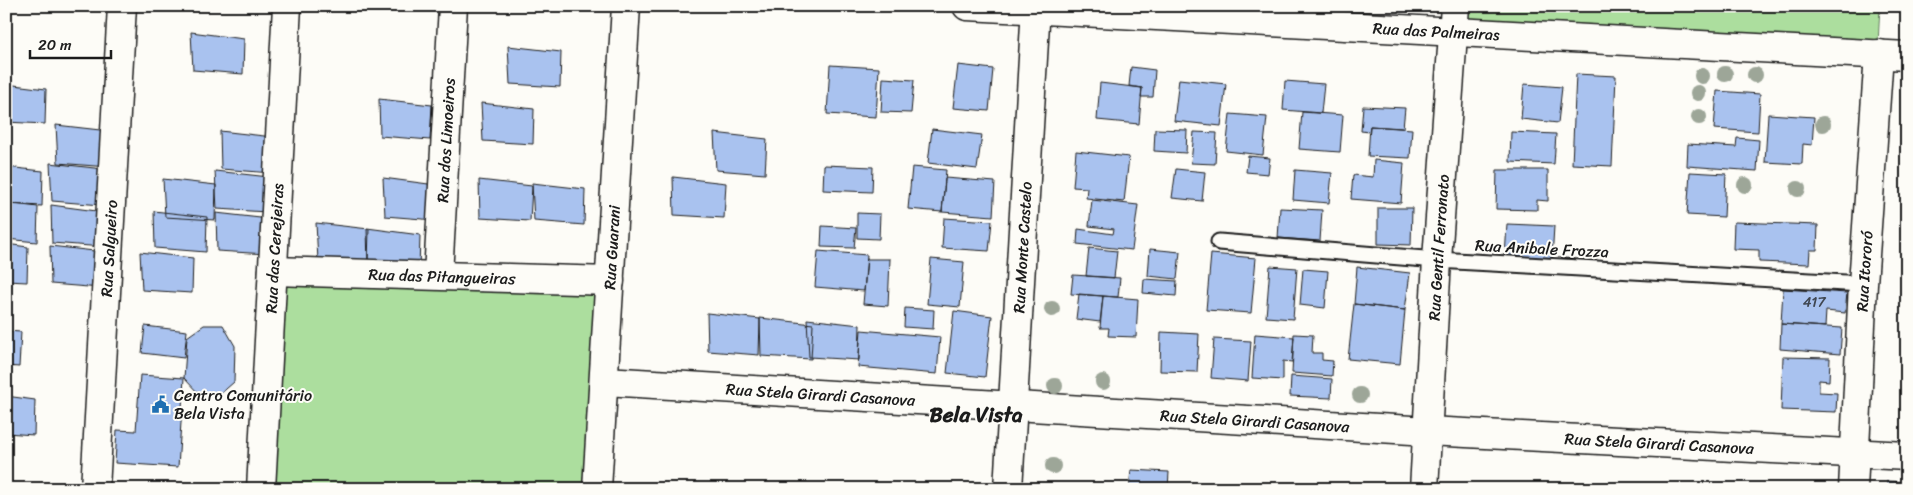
<svg xmlns="http://www.w3.org/2000/svg" width="1913" height="495" font-family="Sriracha,sans-serif">
  <rect width="100%" height="100%" fill="#fdfcf7"/>
  <filter id="ink" filterUnits="userSpaceOnUse"><feTurbulence type="fractalNoise" baseFrequency=".02" numOctaves="2"/><feDisplacementMap in="SourceGraphic" scale="10" xChannelSelector="R" yChannelSelector="G"/><feConvolveMatrix kernelMatrix="1 2 1 2 8 2 1 2 1" color-interpolation-filters="sRGB"/></filter>
  <g filter="url(#ink)">
    <path fill="#acde9e" stroke="#647d5d" d="M1464,6H1880L1878,44L1462,27Z
      M283,281L595,294L587,489H274Z"/>
    <path fill="#a9c2ef" stroke="#1c1c1c" d="M191,32L244,39L243,74L193,70Z
      M508,46L561,52L560,87L510,84Z
      M830,65L879,68L876,117L827,114Z
      M958,65L993,69L989,111L953,108Z
      M1131,67L1155,70L1153,97H1141L1142,88L1129,86Z
      M1576,74L1616,76L1612,166L1572,164Z
      M883,78L914,80L911,113L881,112Z
      M1179,79L1226,84L1221,126L1174,121Z
      M1285,81L1324,84L1321,113L1283,110Z
      M1100,83L1142,88L1139,124L1097,120Z
      M6,84L46,89L45,124L6,122Z
      M1524,84L1562,87L1558,123L1521,119Z
      M1717,91L1760,94L1758,132L1714,129Z
      M379,99L432,105L430,140L380,136Z
      M481,103L534,109L533,144L483,141Z
      M1363,106L1405,108L1403,128L1370,126L1369,132L1361,131Z
      M1302,112L1343,115L1340,152L1299,149Z
      M1230,114L1267,117L1263,155L1226,151Z
      M1768,114L1814,117L1812,145L1803,144L1802,164L1765,162Z
      M56,125L109,131L108,167L58,163Z
      M1370,126L1412,129L1410,158L1368,156Z
      M932,129L982,135L977,169L928,163Z
      M1155,129L1187,130L1186,153L1154,151Z
      M220,131L273,137L272,173L221,169Z
      M1194,132L1217,133L1215,164L1191,163Z
      M1511,132L1556,134L1554,164L1510,162Z
      M714,133L767,139L765,174L716,170Z
      M1737,138L1759,140L1757,171L1687,166L1688,144L1736,147Z
      M1076,151L1129,157L1124,202L1086,198L1087,188L1073,187Z
      M1248,156L1270,158L1268,174L1246,172Z
      M1374,160L1404,163L1401,203L1351,199L1353,175L1373,177Z
      M50,163L103,169L102,205L52,201Z
      M824,165L873,167L872,192L823,190Z
      M6,167L43,171L42,206L6,204Z
      M912,167L946,170L942,212L908,209Z
      M1176,169L1205,172L1202,201L1172,198Z
      M1295,170L1332,173L1329,203L1293,200Z
      M1497,170H1548V201L1537,200V210L1496,209Z
      M215,171L269,177L267,212L217,209Z
      M1690,172L1726,174L1724,217L1687,215Z
      M673,177L726,183L724,218L674,215Z
      M383,178L436,185L435,220L385,216Z
      M945,178L995,182L993,216L942,212Z
      M163,179L216,185L215,220L165,217Z
      M479,180L532,186L530,221L480,218Z
      M532,183L585,189L584,225L534,221Z
      M1092,200L1138,205L1132,250L1077,244L1078,229L1113,234L1114,229L1089,226Z
      M6,203L38,207L37,242L6,239Z
      M51,205L104,212L103,247L52,243Z
      M1280,208L1322,210L1320,241L1278,238Z
      M1378,208H1412L1411,245L1378,244Z
      M154,211L207,217L206,252L155,248Z
      M216,213L269,219L267,254L217,251Z
      M857,213L880,214L879,239L857,238Z
      M944,218L992,221L989,251L942,248Z
      M1734,222L1818,225L1817,250H1810L1809,264L1759,262V250L1733,249Z
      M316,223L369,229L368,264L318,261Z
      M1507,224L1554,226L1552,259L1505,257Z
      M822,226L856,228L854,248L821,247Z
      M367,228L420,235L419,270L368,266Z
      M6,244L28,247L27,282L6,281Z
      M50,246L103,252L101,288L51,284Z
      M1089,248L1117,251L1114,278L1086,276Z
      M1150,249L1180,252L1177,279L1148,276Z
      M818,251L867,255L864,291L815,287Z
      M140,252L193,258L192,293L142,290Z
      M1211,254L1256,258L1251,313L1206,310Z
      M867,259H890L888,306L863,304Z
      M931,259L964,262L960,307L927,304Z
      M1270,266L1297,268L1293,319L1266,317Z
      M1357,267L1410,273L1405,310L1354,304Z
      M1303,269L1328,271L1325,308L1300,305Z
      M1073,275L1120,278L1118,297L1071,294Z
      M1144,279L1177,281L1176,296L1143,293Z
      M1783,289L1847,293L1845,313L1826,311L1825,327L1781,324Z
      M1079,294L1103,296L1100,322L1076,319Z
      M1103,296L1138,299L1136,337L1108,336L1109,328H1100Z
      M1354,304L1405,310L1400,364L1348,359Z
      M905,308L934,310L933,329L904,327Z
      M954,311L992,316L985,377L947,373Z
      M707,313L760,319L759,355L708,351Z
      M760,318L813,324L811,359L761,356Z
      M807,319L860,325L859,360L809,357Z
      M1781,324L1842,328L1840,354L1780,349Z
      M204,325H223L235,346L234,382L218,396L200,395L184,378L187,337Z
      M145,326L187,331L184,358L142,353Z
      M861,330L940,337L937,374L858,367Z
      M6,331L21,332L19,367L6,366Z
      M1161,332L1199,334L1197,372L1160,371Z
      M1255,334L1294,337L1292,362L1283,361V380L1252,378Z
      M1294,334L1313,335L1312,353H1322V360L1333,361L1332,376L1292,373Z
      M1214,339L1251,341L1248,381L1211,378Z
      M1783,357L1830,358L1829,381L1819,380V392L1837,393L1836,412L1781,410Z
      M140,375L184,378L178,467L115,463L117,430L136,431Z
      M1291,376L1332,379L1331,398L1290,396Z
      M6,396L35,400L34,435L6,433Z
      M1131,470L1169,472L1168,489H1129Z
      M1907,479V489H1887V481L1906,482Z
      M1225,483L1250,484V489H1224Z
      M1085,487H1120V489H1085Z"/>
    <g fill="none" stroke-linecap="round" stroke-linejoin="round">
      <defs>
        <path id="service" d="M1219,242L1437,260L1863,284"/>
        <g id="minor">
          <path id="s1" d="M273,271L610,281"/>
          <path id="s2" d="M438,275L453,6"/>
          <path id="s3" d="M605,381L1428,431L1907,456"/>
          <path id="s4" d="M95,489L122,6"/>
          <path id="s5" d="M261,489L287,6"/>
          <path id="s6" d="M1424,489L1437,260L1455,6"/>
          <path id="s7" d="M1853,489L1863,284L1879,54"/>
        </g>
        <g id="tertiary">
          <path id="s8" d="M967,6L1907,56"/>
          <path id="s9" d="M597,489L626,6"/>
          <path id="s10" d="M1008,489L1036,6"/>
        </g>
      </defs>
      <use href="#service" stroke="#1c1c1c" stroke-width="19"/>
      <use href="#minor" stroke="#1c1c1c" stroke-width="31"/>
      <use href="#tertiary" stroke="#1c1c1c" stroke-width="31"/>
      <use href="#service" stroke="#fdfcf7" stroke-width="15"/>
      <use href="#minor" stroke="#fdfcf7" stroke-width="28"/>
      <use href="#tertiary" stroke="#fdfcf7" stroke-width="28"/>
    </g>
    <g fill="#9da698">
      <circle cx="1725" cy="74" r="8"/>
      <circle cx="1755" cy="75" r="8"/>
      <circle cx="1702" cy="76" r="8"/>
      <circle cx="1698" cy="93" r="8"/>
      <circle cx="1699" cy="117" r="8"/>
      <circle cx="1823" cy="124" r="8"/>
      <circle cx="1745" cy="185" r="8"/>
      <circle cx="1798" cy="189" r="8"/>
      <circle cx="1052" cy="309" r="8"/>
      <circle cx="1103" cy="382" r="8"/>
      <circle cx="1055" cy="386" r="8"/>
      <circle cx="1360" cy="395" r="8"/>
      <circle cx="1053" cy="466" r="8"/>
    </g>
  </g>
  <defs>
    <symbol id="civic-bare" viewBox="-9 -9 18 18"><path d="M-.6-6.5H3V-4.5H.6V-3L4-1V1h2V6H-6V1h2V-1L-.6-3ZM-1.2 2.5V6h2.4V2.5Z" fill="#1f6fb2" stroke="#fdfcf7" stroke-width="2.5" paint-order="stroke"/></symbol>
  </defs>
  <g fill-rule="evenodd">
    <use href="#civic-bare" x="148" y="392" width="25" height="25"/>
  </g>
  <g text-anchor="middle" stroke-width="4" stroke-linejoin="round" paint-order="stroke">
    <g font-size="14" fill="#3f4651">
      <text x="1814" y="307">417</text>
    </g>
    <g font-size="16" fill="#1c1c1c" stroke="#fdfcf7">
      <text dy="6" stroke="none"><textPath href="#s8" startOffset="470">Rua das Palmeiras</textPath></text>
      <text dy="6" stroke="none"><textPath href="#s2" startOffset="135">Rua dos Limoeiros</textPath></text>
      <text dy="6" stroke="none"><textPath href="#s10" startOffset="242">Rua Monte Castelo</textPath></text>
      <text dy="6" stroke="none"><textPath href="#s6" startOffset="242">Rua Gentil Ferronato</textPath></text>
      <text dy="6" stroke="none"><textPath href="#s4" startOffset="241">Rua Salgueiro</textPath></text>
      <text dy="6" stroke="none"><textPath href="#s5" startOffset="241">Rua das Cerejeiras</textPath></text>
      <text dy="6" stroke="none"><textPath href="#s9" startOffset="242">Rua Guarani</textPath></text>
      <text transform="translate(1542 248) rotate(3)" y="6">Rua Anibale Frozza</text>
      <text dy="6" stroke="none"><textPath href="#s7" startOffset="218">Rua Itororó</textPath></text>
      <text dy="6" stroke="none"><textPath href="#s1" startOffset="169">Rua das Pitangueiras</textPath></text>
      <text dy="6" stroke="none"><textPath href="#s3" startOffset="216">Rua Stela Girardi Casanova</textPath></text>
      <text dy="6" stroke="none"><textPath href="#s3" startOffset="651">Rua Stela Girardi Casanova</textPath></text>
      <text dy="6" stroke="none"><textPath href="#s3" startOffset="1056">Rua Stela Girardi Casanova</textPath></text>
    </g>
    <g font-size="16" fill="#1c1c1c" stroke="#fdfcf7" text-anchor="start">
      <text x="174" y="401">Centro Comunitário<tspan x="174" dy="18">Bela Vista</tspan></text>
    </g>
    <g font-size="21" font-weight="bold" fill="#1c1c1c" stroke="#fdfcf7">
      <text x="976" y="422">Bela Vista</text>
    </g>
  </g>
  <rect width="1913" height="495" fill="none" stroke="#fdfcf7" stroke-width="25"/>
  <rect x="12" y="12" width="1888" height="470" fill="none" stroke="#1c1c1c" stroke-width="2" filter="url(#ink)"/>
  <path d="M30 50v8h81v-8" fill="none" stroke="#1c1c1c" stroke-width="2.5"/>
  <text x="38" y="50" font-size="15" fill="#1c1c1c" stroke="#fdfcf7" stroke-width="4" paint-order="stroke">20 m</text>
</svg>
